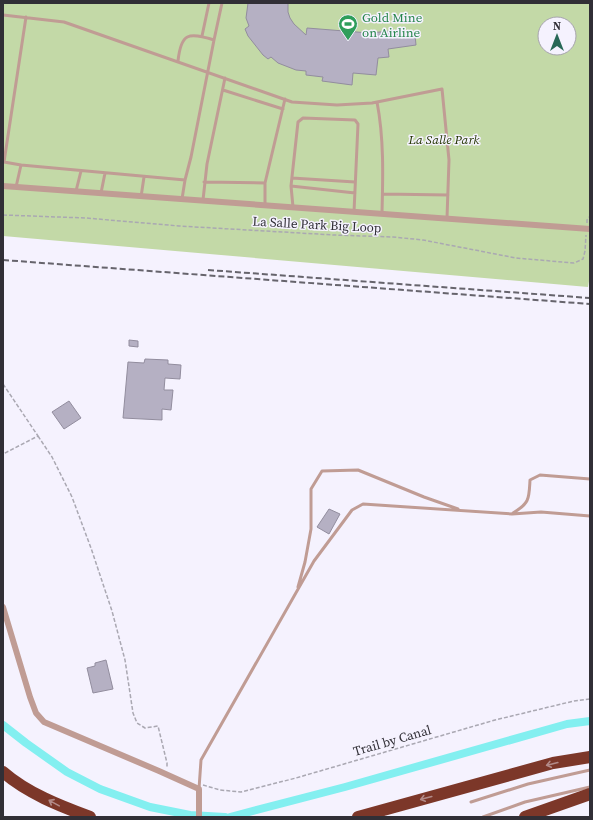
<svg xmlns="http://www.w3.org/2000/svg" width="593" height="820" font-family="'Source Serif 4',serif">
  <rect width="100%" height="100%" fill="#f5f2fe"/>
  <path fill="#c3d9a7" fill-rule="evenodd" d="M3,3H590V275L588,287L3,236ZM545,24H569V48H545Z"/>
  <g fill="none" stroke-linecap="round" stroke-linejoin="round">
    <path stroke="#83eff0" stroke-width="8" d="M3,725L26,743L67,772L100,789L150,807L190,815L225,817
      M230,817L345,787L567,724L590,721"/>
  </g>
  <path fill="#b5b0c3" stroke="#928d9e" d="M248,3H288V12L290,18L294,24L306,35L307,28L369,33L391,31L415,35L416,45L388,49L389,57L378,58L376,75L353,73L352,85L322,81L323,77L306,75V71L296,70L278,63L271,57L268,59L263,55L248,36L245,29L249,26L246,18Z
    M129,340L138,341V347L129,346Z
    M145,359L168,360V364L181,365L180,379L165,378L164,390H173L171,410L162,409V420L123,418L128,362L144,363Z
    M69,401L81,418L64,429L52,412Z
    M329,509L340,514L329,534L317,527Z
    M106,660L113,689L93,693L87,668L95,666V663Z"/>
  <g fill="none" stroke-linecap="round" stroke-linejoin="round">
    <path stroke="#aaa8b2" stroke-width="1.5" stroke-dasharray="4 2" stroke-linecap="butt" d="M3,215L86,218L179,226L334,235L393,237L423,240L516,258L574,263L583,259L585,251L586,235
      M587,223V220L590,216
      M3,384L38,436L3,454
      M38,436L52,457L72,497L91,548L112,611L125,660L133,713L137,723L145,728L158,726L167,763V768
      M203,785L220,790L241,792L296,778L495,720L574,701L590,699"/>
    <path stroke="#c09c94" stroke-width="3" d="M3,15L64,22L292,102L337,105L372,103L442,89L449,160L447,218
      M26,17L4,162L21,165L185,180
      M202,36L209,3
      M178,61C181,33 188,32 214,40L222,3
      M223,90L283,109
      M377,102C384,138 383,176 382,213
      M292,178L355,182
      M204,182L265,183
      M291,186L355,193
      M16,187L21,165
      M76,191L81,171
      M101,193L105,173
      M383,194L448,195
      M141,197L144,177
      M182,199L185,180L191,157L214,40
      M203,200L207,164L225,78
      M265,204V183L285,99
      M293,207L291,186L298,122L303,118L355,120L358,124L354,212
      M513,513C530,503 529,498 530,480L540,475L590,479
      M298,587L305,562L311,529V489L322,471L358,470L424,497L458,509
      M199,789L201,760L314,561L352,510L363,504L512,514L541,512L590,516
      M471,802L528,784L590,770
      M483,817L525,802L590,787"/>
    <path stroke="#c09c94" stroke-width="6" d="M3,186L590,229
      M3,607L30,697L36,713L44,722L159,771L199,789V817"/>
    <path stroke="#7c3729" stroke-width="12" d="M3,772C27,793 60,806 90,817
      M358,817L553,763L590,757
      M525,817L590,794"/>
    <path stroke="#66646c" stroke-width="2" stroke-dasharray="6 3" stroke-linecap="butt" d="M3,260L590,304
      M208,270L590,298"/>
  </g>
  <defs><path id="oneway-shaft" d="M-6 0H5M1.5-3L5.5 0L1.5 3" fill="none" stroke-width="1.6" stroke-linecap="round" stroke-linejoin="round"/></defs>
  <g stroke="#b28b89">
    <use href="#oneway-shaft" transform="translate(552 764) rotate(166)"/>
    <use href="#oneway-shaft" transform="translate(426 798) rotate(165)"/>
    <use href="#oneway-shaft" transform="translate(54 803) rotate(-151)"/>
  </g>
  <defs>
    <symbol id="stadium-pin" viewBox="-11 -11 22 30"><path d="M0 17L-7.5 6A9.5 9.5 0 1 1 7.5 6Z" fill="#2e9e5b" stroke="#f5f2fe"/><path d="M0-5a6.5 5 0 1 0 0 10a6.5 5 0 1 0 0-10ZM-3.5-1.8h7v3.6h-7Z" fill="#fff"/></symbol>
  </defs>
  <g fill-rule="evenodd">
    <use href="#stadium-pin" x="337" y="13" width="22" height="30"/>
  </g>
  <g text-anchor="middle" stroke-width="3" stroke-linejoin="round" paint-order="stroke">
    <g font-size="13" fill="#27864d" stroke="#f5f2fe" text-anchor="start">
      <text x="362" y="22">Gold Mine<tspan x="362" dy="15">on Airline</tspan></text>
    </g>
    <g font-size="13" font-style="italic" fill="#243602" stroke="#f5f2fe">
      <text x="444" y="144">La Salle Park</text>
    </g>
    <g font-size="13" fill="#312f36" stroke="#f5f2fe">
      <text transform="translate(317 224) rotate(3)" y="5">La Salle Park Big Loop</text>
      <text transform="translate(392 740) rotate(-16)" y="5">Trail by Canal</text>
    </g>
  </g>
  <rect width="593" height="820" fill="none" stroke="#312f36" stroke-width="8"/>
  <g transform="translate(557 36)"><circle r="19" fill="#f5f2fe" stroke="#a7a4ae"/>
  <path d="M0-3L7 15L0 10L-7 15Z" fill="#286857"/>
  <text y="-6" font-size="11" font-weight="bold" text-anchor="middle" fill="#312f36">N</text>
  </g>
</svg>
